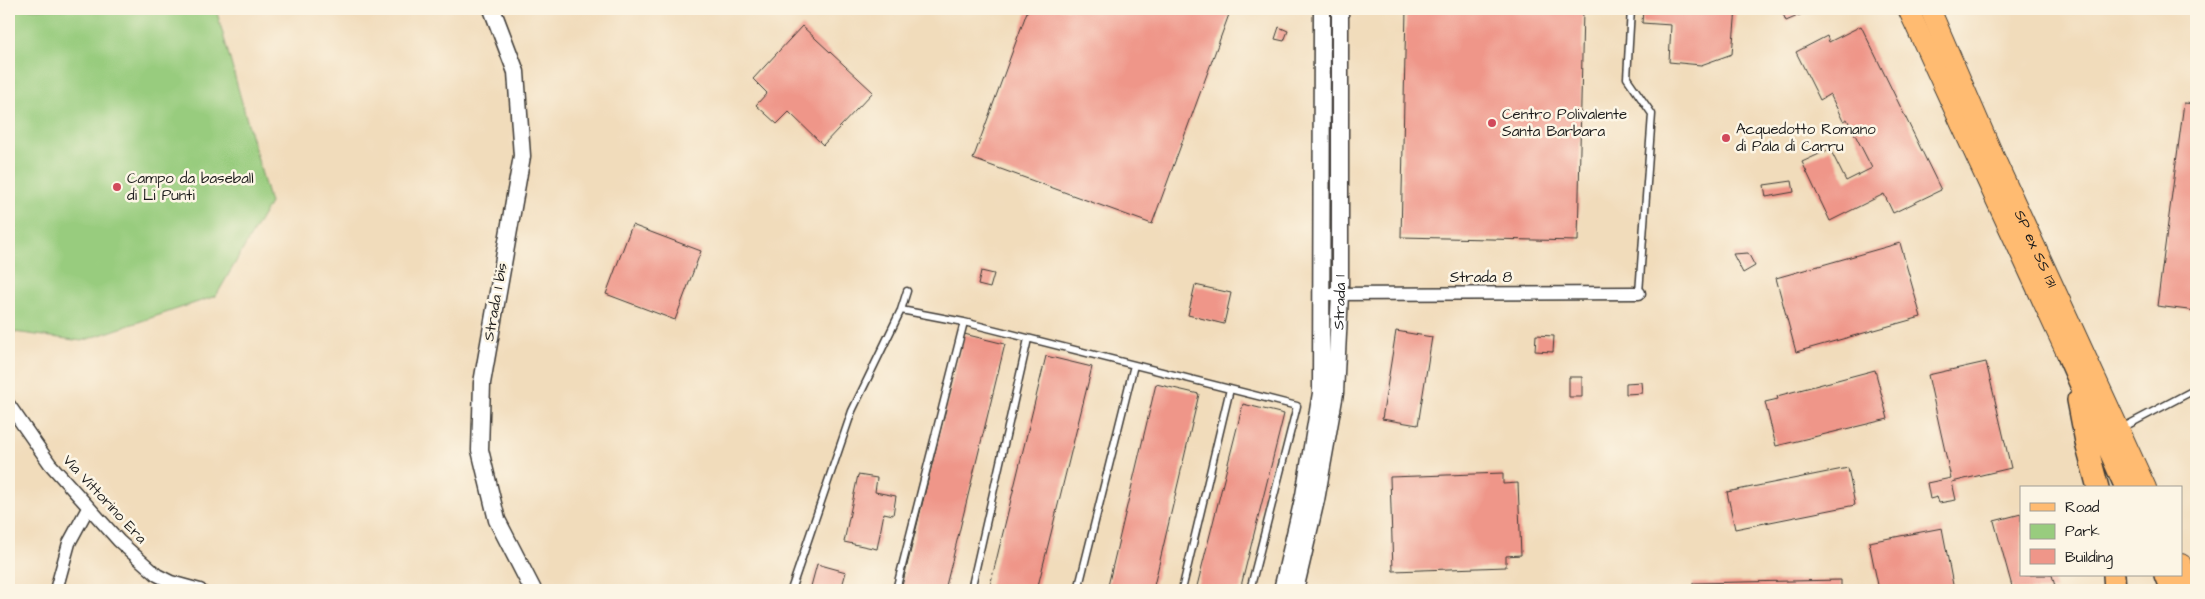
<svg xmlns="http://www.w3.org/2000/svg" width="2205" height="599" font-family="'Architects Daughter',sans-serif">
  <rect width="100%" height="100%" fill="#fcf5e5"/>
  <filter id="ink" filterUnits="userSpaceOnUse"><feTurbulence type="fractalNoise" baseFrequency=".02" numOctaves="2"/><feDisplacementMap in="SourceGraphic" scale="10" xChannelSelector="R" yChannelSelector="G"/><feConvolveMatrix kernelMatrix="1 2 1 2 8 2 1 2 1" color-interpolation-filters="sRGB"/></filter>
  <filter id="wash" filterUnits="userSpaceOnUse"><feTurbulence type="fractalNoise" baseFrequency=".0096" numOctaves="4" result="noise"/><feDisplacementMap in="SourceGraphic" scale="20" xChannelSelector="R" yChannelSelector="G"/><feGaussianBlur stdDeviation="1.12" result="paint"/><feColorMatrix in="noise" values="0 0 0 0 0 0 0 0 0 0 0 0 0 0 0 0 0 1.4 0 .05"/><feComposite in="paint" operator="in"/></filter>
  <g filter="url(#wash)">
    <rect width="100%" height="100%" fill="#f1dcbb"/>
    <path fill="#98cc7e" stroke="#5a744d" d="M9,9H216L270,203L216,296L82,341L14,332L9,329Z"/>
    <g id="blocks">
      <path fill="#ef9689" d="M1028,9H1231L1152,224L973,159Z
        M1406,9H1583L1578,241L1401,237Z
        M1643,9H1736L1732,54L1701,65L1669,62L1671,25L1642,23Z
        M1781,9H1814L1786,21Z
        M802,26L873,92L823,145L789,112L777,124L756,105L767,93L753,79Z
        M1861,26L1941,190L1893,213L1884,194L1830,221L1802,162L1830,149L1846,181L1872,168L1847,119L1843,121L1830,94L1820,100L1796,52L1827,36L1829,42Z
        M1279,27L1288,31L1284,41L1275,39Z
        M2184,103L2196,104V311L2157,306Z
        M1792,181L1794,192L1766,197L1764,185Z
        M632,225L701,251L675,320L606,294Z
        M1900,243L1921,317L1796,352L1776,278Z
        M1748,253L1755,266L1743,273L1733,254Z
        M981,271L994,274L990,288L978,285Z
        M1195,285L1231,293L1224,324L1188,315Z
        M1396,331L1432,337L1418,425L1382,419Z
        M964,334L1005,344L945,590H901Z
        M1536,335L1554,336L1553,352L1535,351Z
        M1046,356L1092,367L1037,590H989Z
        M1986,362L2011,468L1952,482L1956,500L1939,503L1937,497L1930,499L1927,483L1951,478L1928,375Z
        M1875,370L1888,419L1776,446L1765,402L1778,399L1777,396Z
        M1569,377H1582V397H1569Z
        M1641,382L1642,393L1626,394V383Z
        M1156,384L1199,394L1153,590H1107Z
        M1243,404L1284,414L1240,590H1196Z
        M1848,468L1855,505L1735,529L1727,492Z
        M1503,473V484L1518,483L1521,555L1506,556V567L1393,571L1390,477Z
        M858,475L877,478L875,492L896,496L893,515L884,513L877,549L844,542Z
        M2021,514V575H2052L2056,590H2013L1994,521Z
        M1942,528L1954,590H1879L1869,542Z
        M817,564L846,572L841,590H810Z
        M1841,580V590H1693V583Z"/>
    </g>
  </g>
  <g filter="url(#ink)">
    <use href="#blocks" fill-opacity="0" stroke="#3c3934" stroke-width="1"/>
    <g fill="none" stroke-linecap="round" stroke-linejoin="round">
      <defs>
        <path id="service" d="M1631,9L1627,78L1652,114L1639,293
          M901,310L964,322L1297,406L1250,590
          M2120,429L2196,389
          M791,590L852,411L901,310L907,291
          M896,590L964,322
          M971,590L1028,339
          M1078,590L1134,365
          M1182,590L1230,389"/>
        <path id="minor" d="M1323,294L1639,293
          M9,405L50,464L119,541L157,575L171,582L200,590
          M56,590L69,543L88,508"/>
        <g id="tertiary">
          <path d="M492,9L516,72L522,156L482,383L480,450L497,520L533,590"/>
          <path d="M1282,590L1304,495L1321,393L1322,9"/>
          <path id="s1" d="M1295,590L1316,500L1335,393L1340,294V9"/>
        </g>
        <g id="primary">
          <path d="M1908,9L2069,358"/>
          <path id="s2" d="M1930,9L1994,157L2146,488"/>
          <path d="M2181,564L2193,590"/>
        </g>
        <path id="trunk" d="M2069,358L2126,488
          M2078,400L2087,447L2098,488
          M2114,575L2115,590
          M2165,575L2171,590"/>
      </defs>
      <use href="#service" stroke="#3c3934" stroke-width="9"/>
      <use href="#minor" stroke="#3c3934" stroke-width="15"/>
      <use href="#tertiary" stroke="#3c3934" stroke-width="19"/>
      <use href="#primary" stroke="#3c3934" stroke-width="22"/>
      <use href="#trunk" stroke="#3c3934" stroke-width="24"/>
      <use href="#service" stroke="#fff" stroke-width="6"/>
      <use href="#minor" stroke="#fff" stroke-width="12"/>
      <use href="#tertiary" stroke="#fff" stroke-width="16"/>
      <use href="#primary" stroke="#ffbb71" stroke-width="20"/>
      <use href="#trunk" stroke="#ffbb71" stroke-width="21"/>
    </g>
  </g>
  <g fill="#d1495b" stroke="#fcf5e5" stroke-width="2">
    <circle cx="1492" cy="123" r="5"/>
    <circle cx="1726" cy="138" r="5"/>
    <circle cx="117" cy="187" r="5"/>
  </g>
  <g text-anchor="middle" stroke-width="5" stroke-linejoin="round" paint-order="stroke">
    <g font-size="15" fill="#1c1c1c" stroke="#fcf5e5" text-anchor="start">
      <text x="1502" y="119">Centro Polivalente<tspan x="1502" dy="17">Santa Barbara</tspan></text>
      <text x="1736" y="134">Acquedotto Romano<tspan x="1736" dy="17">di Pala di Carru</tspan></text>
      <text x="127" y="183">Campo da baseball<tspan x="127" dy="17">di Li Punti</tspan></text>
    </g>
    <g font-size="15" fill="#1c1c1c" stroke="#fcf5e5">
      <text dy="5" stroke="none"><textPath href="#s2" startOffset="262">SP ex SS 131</textPath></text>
      <text x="1481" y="282">Strada 8</text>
      <text transform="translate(495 302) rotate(-80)" y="5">Strada 1 bis</text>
      <text dy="5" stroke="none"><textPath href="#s1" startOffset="292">Strada 1</textPath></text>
      <text transform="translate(105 499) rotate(47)" y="5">Via Vittorino Era</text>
    </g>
  </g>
  <rect width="2205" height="599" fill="none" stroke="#fcf5e5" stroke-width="30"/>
  <rect x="2020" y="486" width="162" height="90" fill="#fcf5e5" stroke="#a29e95"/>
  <rect x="2030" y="503" width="25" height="8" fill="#ffbb71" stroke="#a29e95"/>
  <text x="2065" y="512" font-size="15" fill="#1c1c1c">Road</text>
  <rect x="2030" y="524" width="25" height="15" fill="#98cc7e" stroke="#a29e95"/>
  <text x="2065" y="536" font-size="15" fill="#1c1c1c">Park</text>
  <rect x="2030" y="549" width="25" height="15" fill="#ef9689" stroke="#a29e95"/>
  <text x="2065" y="562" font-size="15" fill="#1c1c1c">Building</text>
</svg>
